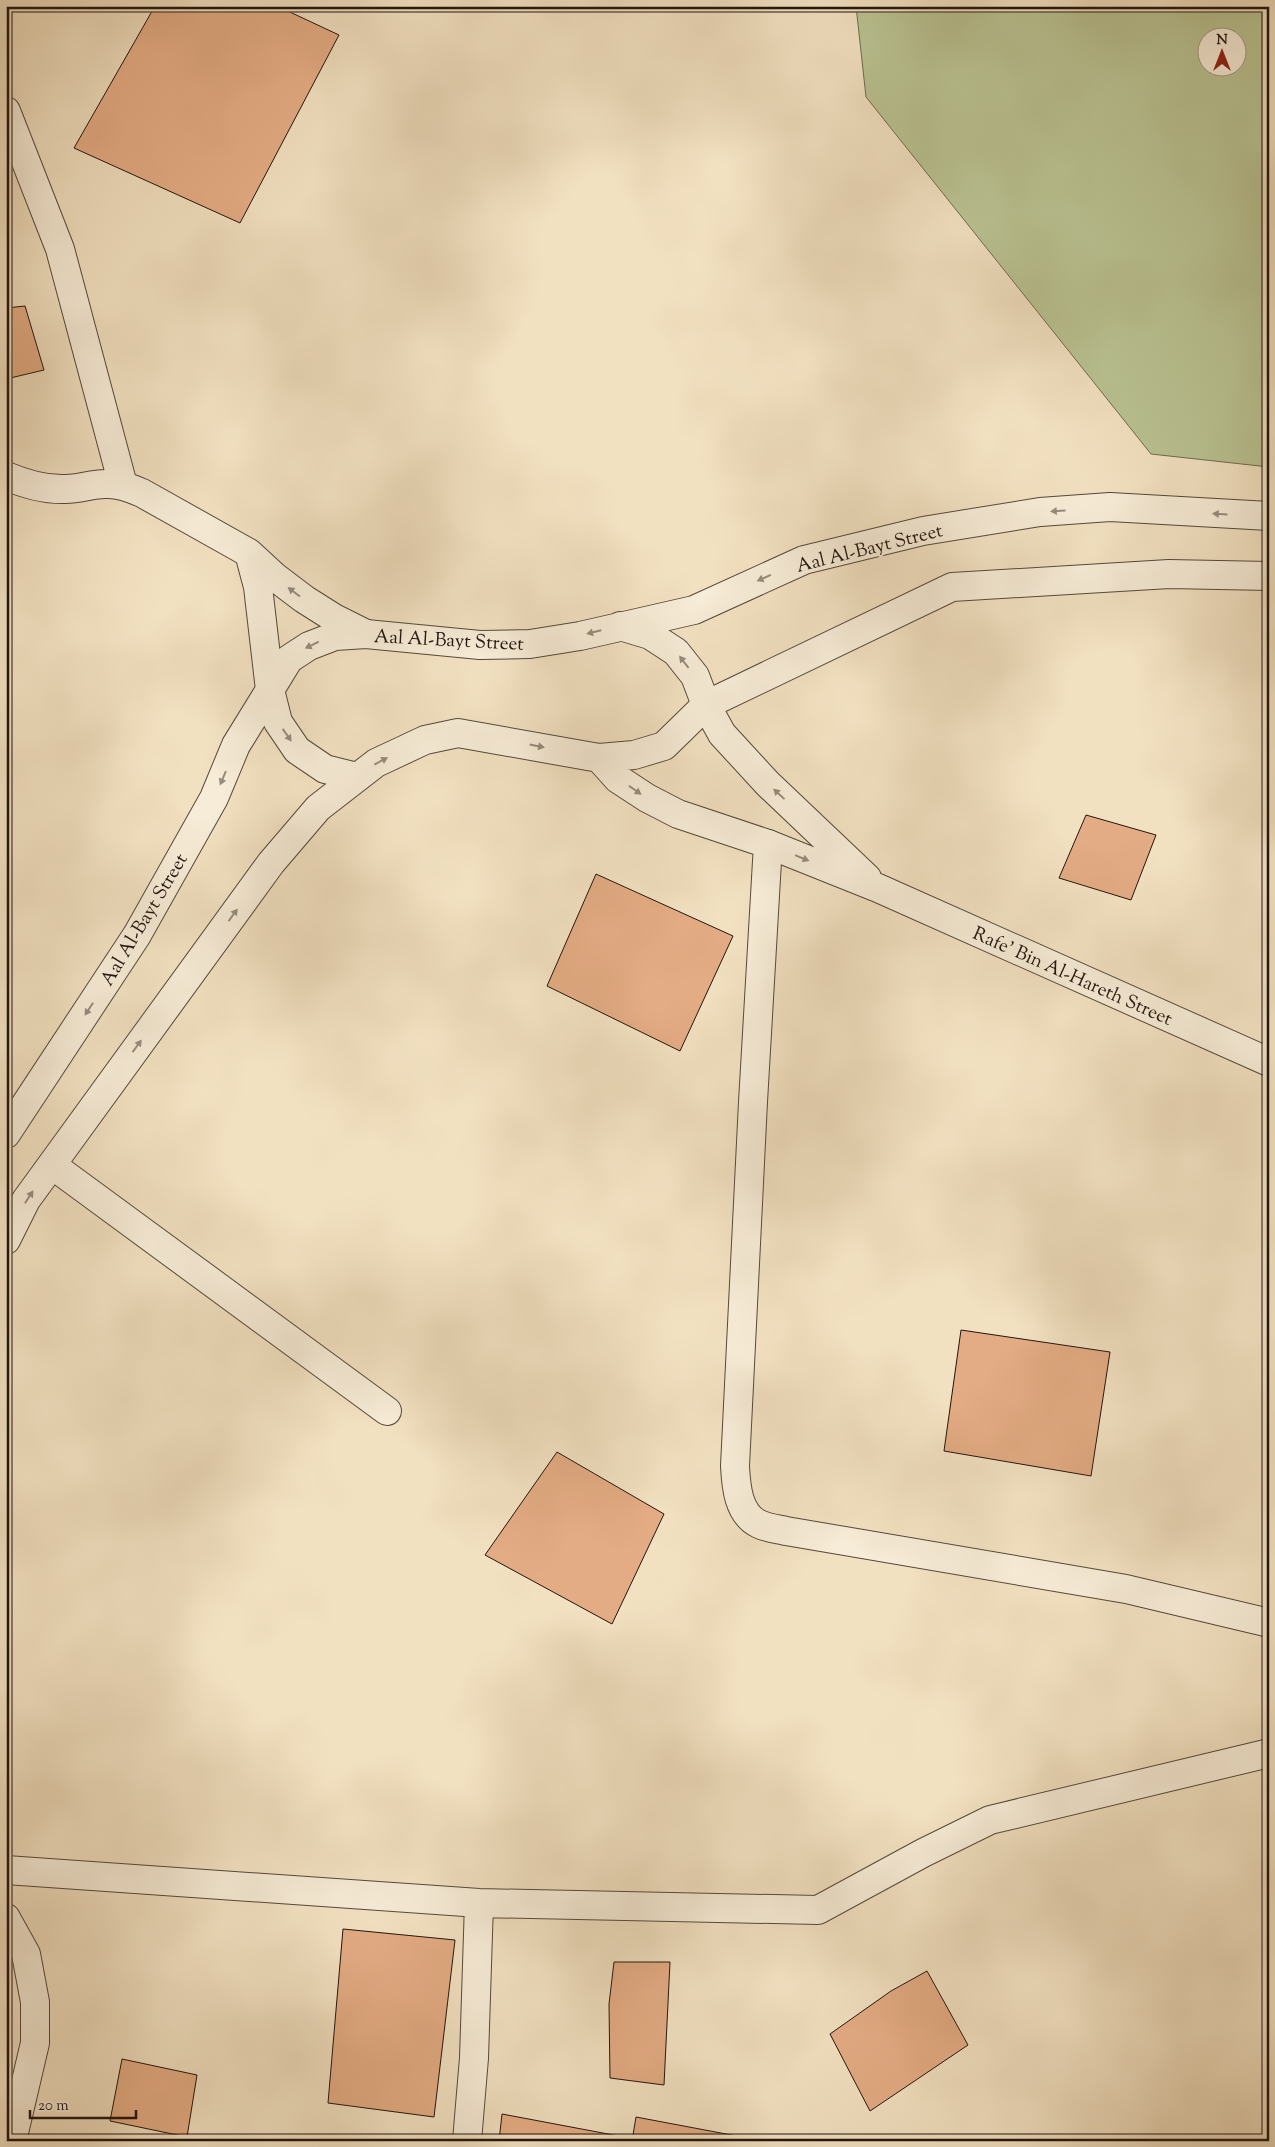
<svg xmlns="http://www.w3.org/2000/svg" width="1275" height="2147" font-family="'Sorts Mill Goudy',serif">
  <rect width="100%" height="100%" fill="#f2e1c1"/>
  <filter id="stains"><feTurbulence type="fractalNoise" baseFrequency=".004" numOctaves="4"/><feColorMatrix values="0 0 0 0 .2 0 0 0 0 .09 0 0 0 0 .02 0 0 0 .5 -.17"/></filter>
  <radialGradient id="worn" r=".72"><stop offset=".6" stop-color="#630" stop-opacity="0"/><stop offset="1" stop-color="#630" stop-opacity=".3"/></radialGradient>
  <path fill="#bac393" stroke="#6e6c52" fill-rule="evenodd" d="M856,6H1269V467L1151,454L866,97ZM1208,38H1238V68H1208Z"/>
  <path fill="#e4ac84" stroke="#211510" d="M155,6H277L339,35L240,223L74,148Z
    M25,306L44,370L6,379V308Z
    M1086,815L1156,835L1131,900L1059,878Z
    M596,874L733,936L680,1051L547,986Z
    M961,1330L1110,1352L1091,1476L944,1451Z
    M557,1452L664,1514L612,1624L485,1555Z
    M343,1929L455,1940L434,2117L328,2103Z
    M614,1962H670L664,2085L610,2078L609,2004Z
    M927,1971L968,2045L870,2111L830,2034L891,1991Z
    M122,2059L197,2075L187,2137L110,2121Z
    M502,2114L624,2137L623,2141H499Z
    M636,2117L758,2140L632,2141Z"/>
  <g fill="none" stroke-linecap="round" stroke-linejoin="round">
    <defs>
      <path id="minor" d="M6,111L60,249L123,485
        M6,476C25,484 45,490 66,489C79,489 92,484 105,484C118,483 130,488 142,493L249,553L275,577L304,599L334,618L366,634
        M249,553L258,587L270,690
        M768,844L753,1102L735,1466C736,1486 738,1514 759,1524C767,1528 777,1529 786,1531L1126,1589L1269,1623
        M52,1165L387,1411
        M6,1870L479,1903L818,1910L923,1853L990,1820L1269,1753
        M6,1918L26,1954L35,2002V2043L12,2141
        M467,2141L474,2058L479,1903"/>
      <path id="tertiary" d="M620,626L650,635L676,652L695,676L706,705L722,734L768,784L867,878
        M270,690L278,722L297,750L325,769L357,777
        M599,758L618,779L647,798L678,814L768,844L878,888L1269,1062
        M6,1134L137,935L214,798L236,745L270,690L289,659L309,646L335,636L366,634L480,645L530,644L580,636L694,610L804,560L923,531L1040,512L1110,507L1269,516
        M6,1240L26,1200L271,863L318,808L376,763L425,740L458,733L599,758L634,755L664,746L706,705L952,587L1169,574L1269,576"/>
    </defs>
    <use href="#minor" stroke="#55483c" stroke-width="30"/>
    <use href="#tertiary" stroke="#55483c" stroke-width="30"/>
    <use href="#minor" stroke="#f7ecd7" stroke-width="28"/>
    <use href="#tertiary" stroke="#f7ecd7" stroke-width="28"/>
  </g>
  <defs><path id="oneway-solid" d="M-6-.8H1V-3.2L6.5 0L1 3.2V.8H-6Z" transform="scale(1.25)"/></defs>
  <g fill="#978b7d">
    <use href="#oneway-solid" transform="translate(1058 511) rotate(176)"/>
    <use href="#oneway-solid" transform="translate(1220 514) rotate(-177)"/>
    <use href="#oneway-solid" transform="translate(764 578) rotate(156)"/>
    <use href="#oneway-solid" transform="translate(294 592) rotate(-143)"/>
    <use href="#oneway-solid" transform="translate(594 632) rotate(166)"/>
    <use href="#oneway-solid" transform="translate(312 645) rotate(154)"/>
    <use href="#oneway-solid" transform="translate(684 662) rotate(-128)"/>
    <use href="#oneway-solid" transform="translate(287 735) rotate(55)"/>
    <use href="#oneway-solid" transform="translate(537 746) rotate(11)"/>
    <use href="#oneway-solid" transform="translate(381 761) rotate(-28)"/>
    <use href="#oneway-solid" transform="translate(223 778) rotate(113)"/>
    <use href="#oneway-solid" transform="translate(635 790) rotate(35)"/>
    <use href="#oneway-solid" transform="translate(779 794) rotate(-137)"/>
    <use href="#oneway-solid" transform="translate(802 858) rotate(22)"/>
    <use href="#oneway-solid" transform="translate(233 915) rotate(-54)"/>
    <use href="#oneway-solid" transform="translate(89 1009) rotate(123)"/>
    <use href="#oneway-solid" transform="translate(137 1046) rotate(-54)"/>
    <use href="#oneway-solid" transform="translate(29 1197) rotate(-57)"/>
  </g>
  <g text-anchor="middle" stroke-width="4" stroke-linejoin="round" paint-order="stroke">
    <g font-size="19" fill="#211510" stroke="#f7ecd7">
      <text transform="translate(869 547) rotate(-14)" y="7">Aal Al-Bayt Street</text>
      <text transform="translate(449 639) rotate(3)" y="7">Aal Al-Bayt Street</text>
      <text transform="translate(143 919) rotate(-59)" y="7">Aal Al-Bayt Street</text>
      <text transform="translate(1073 975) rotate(24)" y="7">Rafe' Bin Al-Hareth Street</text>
    </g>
  </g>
  <rect width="1275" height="2147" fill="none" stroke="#f2e1c1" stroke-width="25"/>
  <rect x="8" y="8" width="1260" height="2132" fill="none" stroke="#211510" stroke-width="2.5"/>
  <rect x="12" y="12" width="1250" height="2122" fill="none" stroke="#211510"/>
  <g transform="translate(1222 52)"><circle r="24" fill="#f7ecd7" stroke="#a19687"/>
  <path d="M0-4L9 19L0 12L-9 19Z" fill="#8f2418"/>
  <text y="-8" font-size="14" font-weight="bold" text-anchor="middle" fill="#211510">N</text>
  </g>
  <path d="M30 2110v8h106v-8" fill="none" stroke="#211510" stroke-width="2.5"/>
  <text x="38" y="2110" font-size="15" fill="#211510" stroke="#f7ecd7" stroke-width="4" paint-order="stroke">20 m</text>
  <rect width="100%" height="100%" filter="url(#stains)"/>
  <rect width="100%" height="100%" fill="url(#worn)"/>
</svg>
